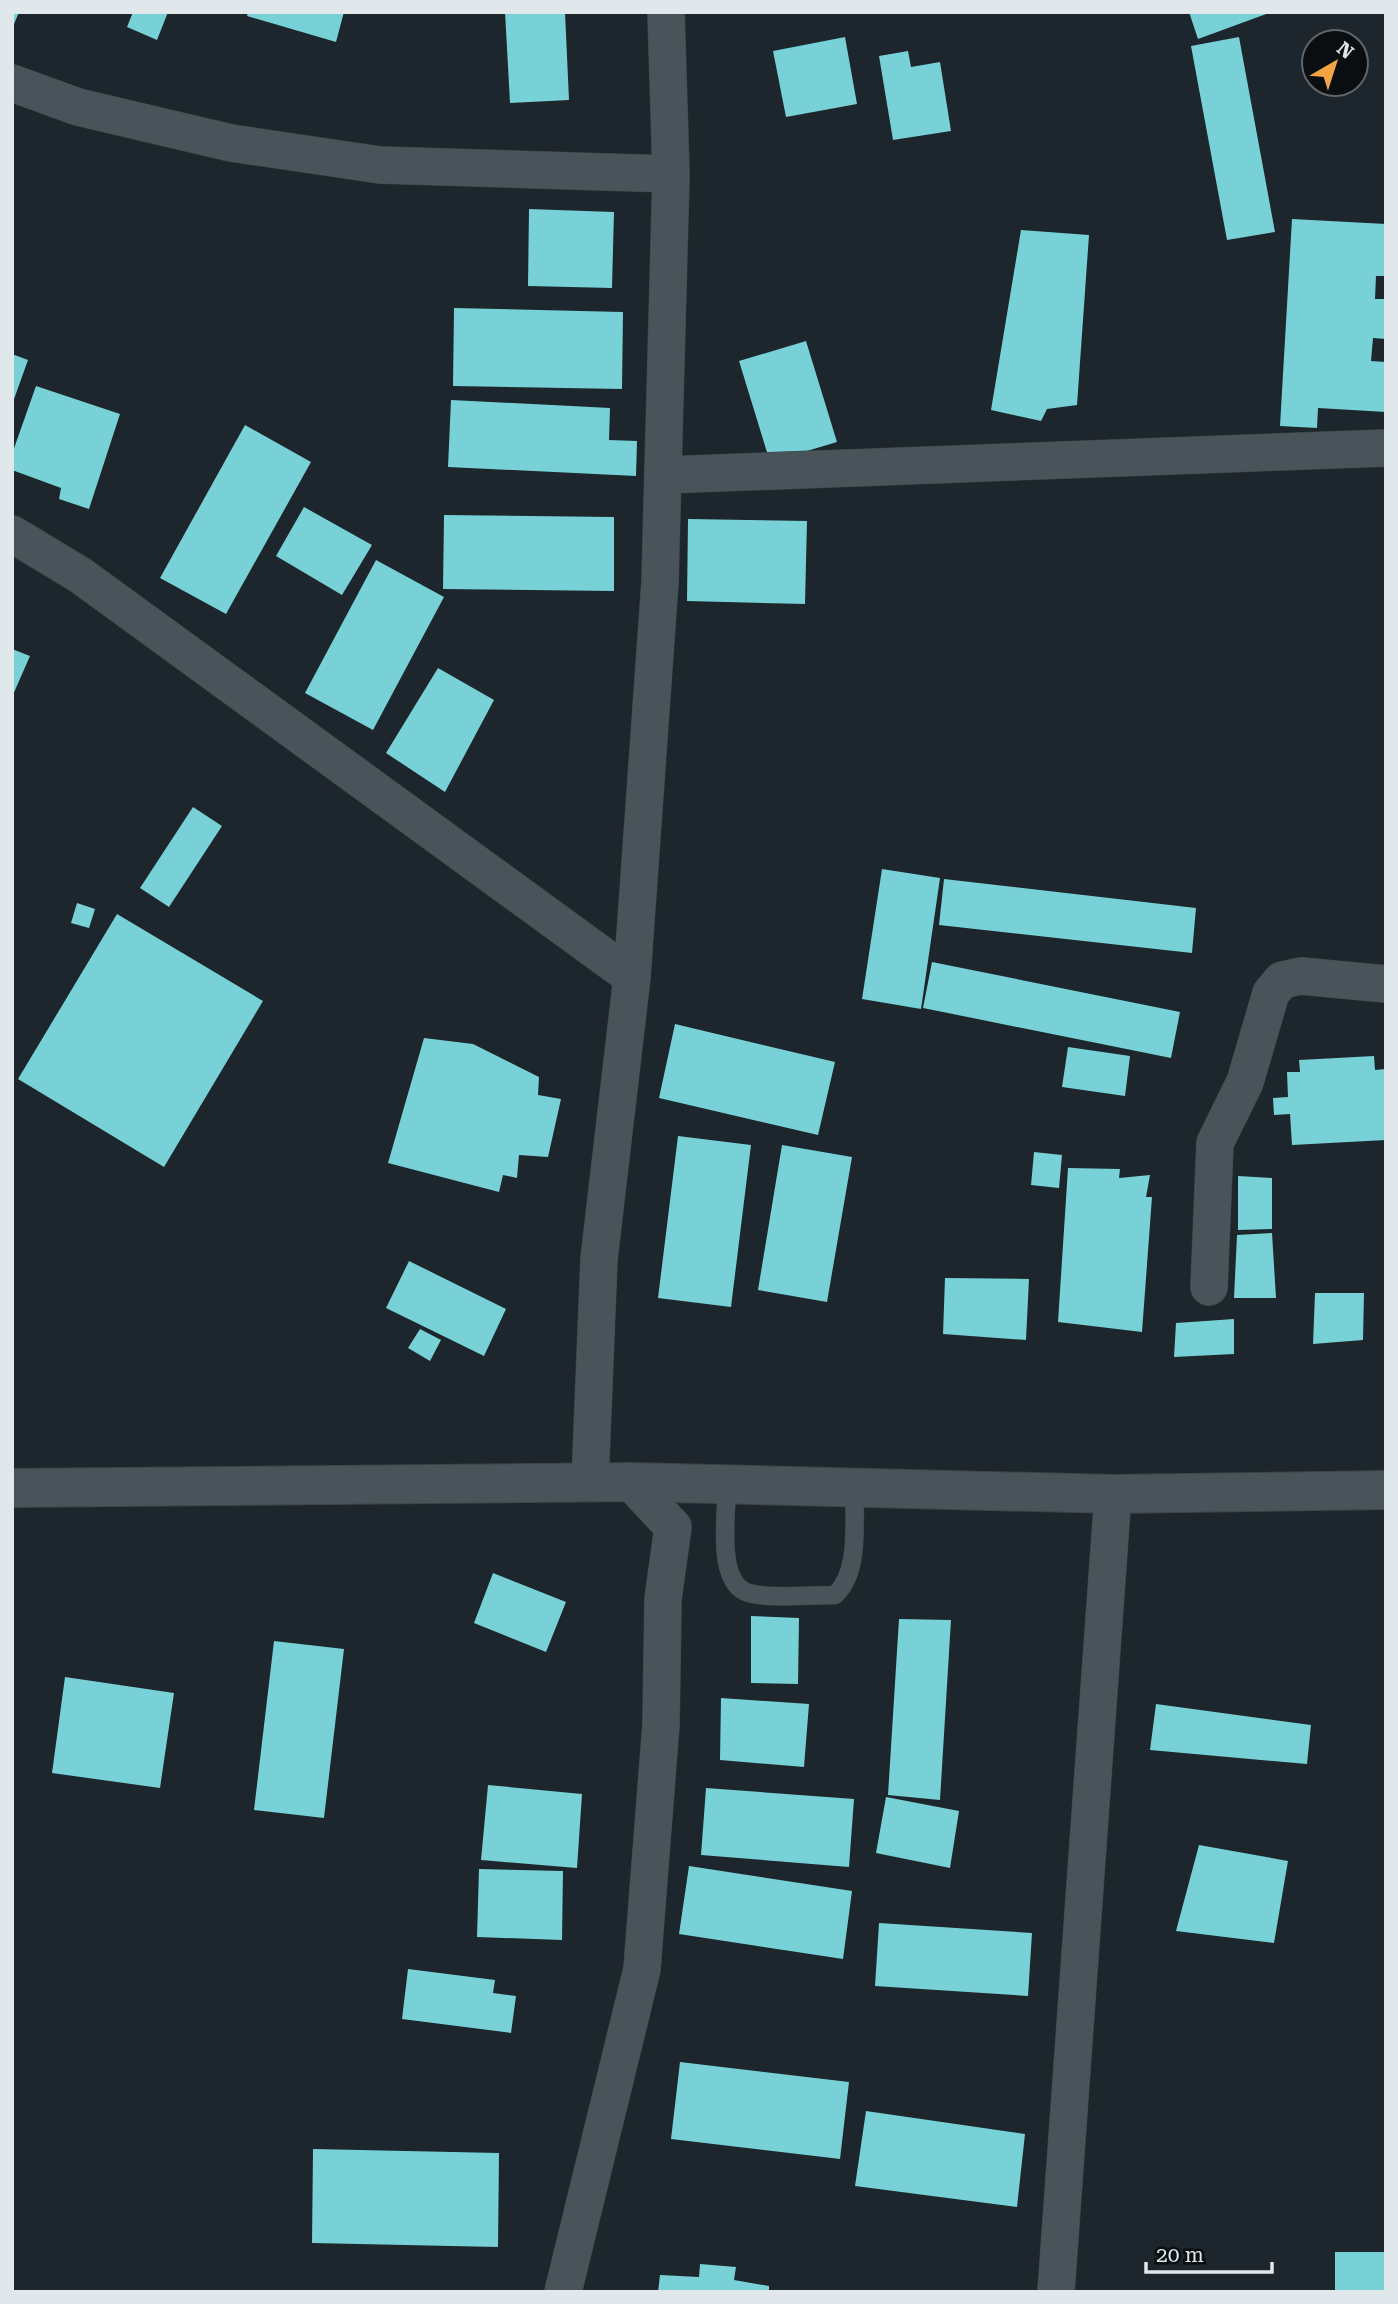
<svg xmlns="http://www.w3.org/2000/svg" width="1398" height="2304" font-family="'Roboto Serif',serif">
  <rect width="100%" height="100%" fill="#1c262c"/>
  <path fill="#77d1d6" d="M12,12H19L12,29Z
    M133,12H168L157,40L127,27Z
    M248,12H344L336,42L247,16Z
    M505,12H565L569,100L510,103Z
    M1189,12H1269V13L1198,39Z
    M845,37L857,104L786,117L773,51Z
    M1239,37L1275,232L1227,240L1191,46Z
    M908,51L911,67L940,62L951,131L893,140L879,56Z
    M529,209L614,212L612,288L528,286Z
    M1292,219L1386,224V276H1376L1375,299H1386V339L1373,338L1371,361L1386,362V412L1318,408L1317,428L1280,426Z
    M1021,230L1089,235L1077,405L1047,409L1041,421L991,410Z
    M454,308L623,312L622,389L453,386Z
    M806,341L837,442L770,462L739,361Z
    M12,354L28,360L13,402L12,401Z
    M36,386L120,414L89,509L59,499L61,488L12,470V454Z
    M451,400L610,408L609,440L637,441L636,476L448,467Z
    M245,425L311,462L226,614L160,578Z
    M304,507L372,545L342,595L276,556Z
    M444,515L614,517V591L443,589Z
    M688,519L807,521L805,604L687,601Z
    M376,560L444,597L373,730L305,693Z
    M12,649L30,656L12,697Z
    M438,668L494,700L445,792L386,753Z
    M193,807L222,826L169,907L140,888Z
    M882,869L940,878L921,1009L862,999Z
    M944,879L1196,908L1192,953L939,925Z
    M77,903L95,909L89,928L71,923Z
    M117,914L263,1001L164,1167L18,1079Z
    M932,962L1180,1012L1171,1058L923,1008Z
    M675,1024L835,1062L818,1135L659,1098Z
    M424,1038L473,1044L539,1077L538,1095L561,1099L548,1157L519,1155L517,1178L503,1175L499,1192L388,1163Z
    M1068,1047L1130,1056L1125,1096L1062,1087Z
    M1374,1056L1375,1070L1386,1069V1140L1292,1145L1290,1114L1274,1115L1273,1098L1288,1097L1287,1072H1300L1299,1060Z
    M678,1136L751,1145L731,1307L658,1298Z
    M782,1145L852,1157L827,1302L758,1290Z
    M1034,1152L1062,1155L1059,1188L1031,1185Z
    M1068,1168L1120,1169L1119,1178L1150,1175L1146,1197H1152L1142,1332L1058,1322Z
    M1238,1176L1272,1178V1229L1238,1230Z
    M1272,1233L1276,1298H1234L1237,1235Z
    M409,1261L506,1309L484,1356L386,1308Z
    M945,1278L1029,1279L1026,1340L943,1334Z
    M1315,1293H1364L1363,1340L1313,1344Z
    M1234,1319V1354L1174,1357L1176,1323Z
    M420,1329L441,1340L430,1361L408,1348Z
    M493,1573L566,1602L546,1652L474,1623Z
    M751,1616L799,1618L798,1684L751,1683Z
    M899,1619L951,1620L940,1800L888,1795Z
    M274,1641L344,1649L324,1818L254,1810Z
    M65,1677L174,1693L160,1788L52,1773Z
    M721,1698L809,1704L804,1767L720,1760Z
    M1156,1704L1311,1725L1307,1764L1150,1750Z
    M488,1785L582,1794L577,1868L481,1860Z
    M706,1788L854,1799L849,1867L701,1855Z
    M886,1797L959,1811L950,1868L876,1853Z
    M1199,1845L1288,1861L1274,1943L1176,1931Z
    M689,1866L852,1891L843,1959L679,1934Z
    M479,1869L563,1871L562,1940L477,1937Z
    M879,1923L1032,1933L1028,1996L875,1986Z
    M408,1969L495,1980L493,1993L516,1996L511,2033L402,2019Z
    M680,2062L849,2082L840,2159L671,2139Z
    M866,2111L1025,2134L1017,2207L855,2186Z
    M313,2149L499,2153L498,2247L312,2243Z
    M1335,2252H1386V2292H1335Z
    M700,2264L736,2267L734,2280L769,2286V2292H658L660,2275L699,2277Z"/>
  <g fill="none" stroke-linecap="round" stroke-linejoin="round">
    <defs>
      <path id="service" d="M727,1484C727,1512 715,1584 749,1593C768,1599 813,1595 835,1595C861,1571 853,1521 855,1488"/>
      <path id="minor" d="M12,83L78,107L231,143L380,165L671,174
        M665,475L1386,448
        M12,534L80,575L632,977
        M1209,1287L1215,1143L1245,1082L1271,993L1282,980L1301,976L1386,984
        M590,1482L599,1259L632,977L660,582L671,174L666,12
        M563,2292L642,1969L661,1724L663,1599L673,1527L631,1482
        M1056,2292L1113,1494"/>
      <path id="secondary" d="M12,1488L631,1482L1113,1494L1386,1490"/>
    </defs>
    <use href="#service" stroke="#3b4348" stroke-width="19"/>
    <use href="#minor" stroke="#3b4348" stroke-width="38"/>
    <use href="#secondary" stroke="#3b4348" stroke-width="40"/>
    <use href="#service" stroke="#48535a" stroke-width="18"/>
    <use href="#minor" stroke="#48535a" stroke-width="37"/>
    <use href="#secondary" stroke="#48535a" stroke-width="38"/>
  </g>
  <rect width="1398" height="2304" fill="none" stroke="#e1e8ec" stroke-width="28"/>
  <g transform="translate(1335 63) rotate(39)"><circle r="33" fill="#0a0e11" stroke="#606569" stroke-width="2"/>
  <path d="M0-5L12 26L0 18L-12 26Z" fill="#f3a443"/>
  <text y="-10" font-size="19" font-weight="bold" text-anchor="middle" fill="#e1e8ec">N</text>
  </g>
  <path d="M1146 2262v10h126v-10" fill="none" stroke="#e1e8ec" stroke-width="3.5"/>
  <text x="1156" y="2262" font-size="21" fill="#e1e8ec" stroke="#0a0e11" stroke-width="5" paint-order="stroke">20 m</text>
</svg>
